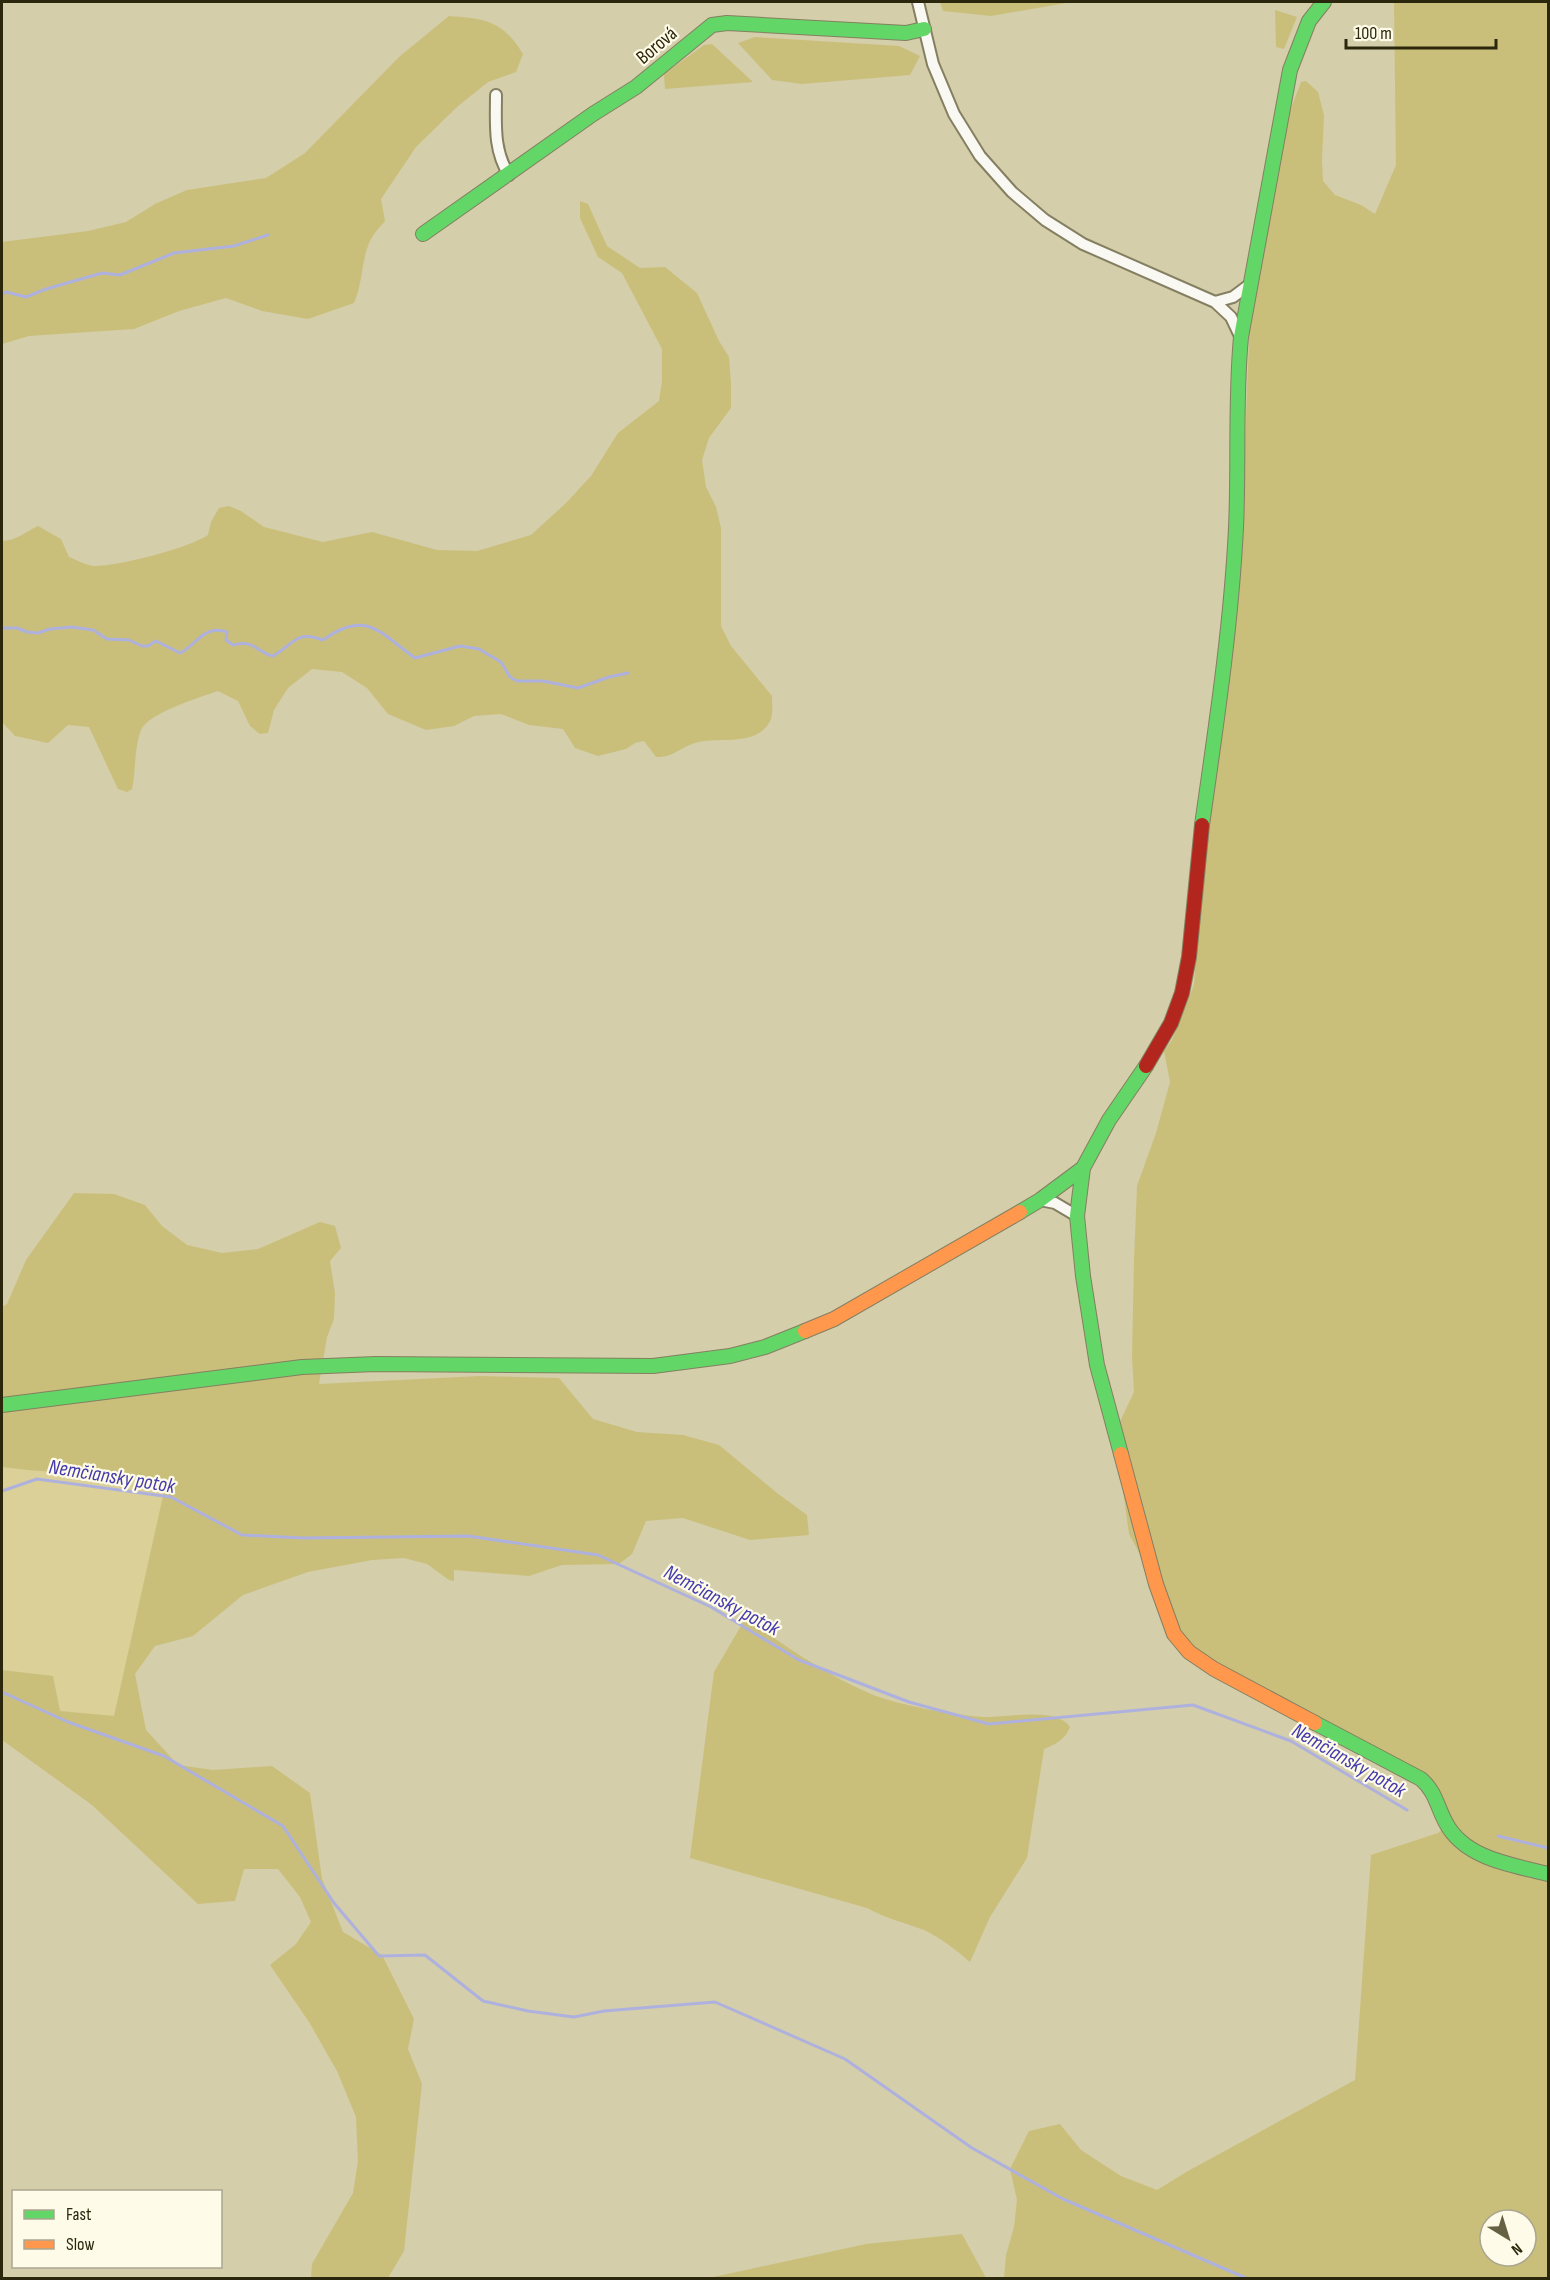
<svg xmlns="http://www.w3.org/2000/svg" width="1550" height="2280" font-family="'Sofia Sans Condensed',sans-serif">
  <rect width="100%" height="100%" fill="#d4ceaa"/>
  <path fill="#dbd198" d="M2,1467L51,1472L100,1473L150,1479L166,1486L114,1716L60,1711L53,1676L2,1670Z"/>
  <path fill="#cabf7a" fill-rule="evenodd" d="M940,2H1072L991,16L943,11Z
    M1394,2H1548V2278H1004L1006,2255L1014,2227L1017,2200L1010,2169L1029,2131L1060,2124L1081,2150L1121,2176L1157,2190L1188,2171L1355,2080L1371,1855L1438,1833L1448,1824L1444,1807L1413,1782L1198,1663L1129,1534L1115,1432L1134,1392L1132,1357L1134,1260L1137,1186L1156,1133L1170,1082L1164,1051L1172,1040L1194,985L1204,839L1223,674L1239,594L1250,316L1286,122L1301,82L1306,81L1318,92L1324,115L1322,160L1323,181L1335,195L1361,205L1375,214L1396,165ZM1490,2220H1526V2256H1490Z
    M1275,10L1297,17L1284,49L1276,47Z
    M449,16C486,19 502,20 523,54L516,72L488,82L457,107L416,147L381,199L385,221C380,227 373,234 370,241C361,261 363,283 354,303L308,319L262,311L226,298L179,311L134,329L29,336L2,344V242L88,231L126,222L155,204L187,190L266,178L305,153L399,57Z
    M755,37L899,46L920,56L910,75L802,84L772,80L738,43Z
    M712,44L753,82L665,89L664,74L704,45Z
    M580,201L588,204L607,246L640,268L665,267L697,293L719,341L729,357L731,383V408L709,438L702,460L706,487L716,507L721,528V626L731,646L772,696C772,703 773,713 771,719C759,747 722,737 699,742C683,745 674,758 656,757L644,741L635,743L626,749L598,756L575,748L563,729L529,725L501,714L474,716L454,726L426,730L388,714L367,688L342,672L312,669L288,688L274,710L268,733L260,734L250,726L238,701L218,691C201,697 148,713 141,730C134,749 136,770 132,789L127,792L118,789L89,727L68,725L48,743L15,736L2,722V541C16,541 25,532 38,526L61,539L69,557C77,560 87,566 95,566C119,566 189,548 208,535L211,522L219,508L229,506L241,511L264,527L323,542L372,532L437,550L477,551L531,535L566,503L591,476L618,433L659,401L662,381V349L622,273L598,257L580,218Z
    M74,1193L114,1194L145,1205L162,1226L187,1245L222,1253L258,1249L320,1222L335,1226L341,1248L330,1261L335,1293L334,1319L327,1337L319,1384L480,1376L559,1378L593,1419L637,1432L683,1435L719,1445L777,1493L807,1515L809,1535L750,1540L683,1518L646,1521L632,1554L619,1564L562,1565L529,1576L454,1570V1581L449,1580L427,1564L404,1558L372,1560L308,1572L243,1595L193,1636L155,1646L135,1674L146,1730L178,1765L213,1770L272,1766L310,1793L322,1879L343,1932L382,1955L414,2019L408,2049L422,2084L404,2251L388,2278H311L312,2264L353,2193L358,2161L356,2117L337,2071L309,2022L270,1965L296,1944L311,1922L300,1897L278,1869H244L235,1901L198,1904L92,1805L2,1740V1670L53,1676L60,1711L114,1716L165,1487C132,1469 90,1473 54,1472C36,1471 19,1469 2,1467V1307L7,1304L26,1260Z
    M745,1619C786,1646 826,1675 871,1694C897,1705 954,1715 983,1717C1006,1718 1056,1706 1070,1727C1065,1740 1056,1744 1044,1749L1027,1858L990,1917L970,1962C956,1950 941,1938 924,1930C905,1923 885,1918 867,1908L690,1858L714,1672Z
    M962,2234L986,2278H709L866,2244Z"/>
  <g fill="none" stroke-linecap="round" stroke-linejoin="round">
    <path stroke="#aeb1de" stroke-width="3" d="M2,294L6,292L26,297L46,289L102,273L120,275L174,253L234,246L268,235
      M2,628H17L27,632L38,633L50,629L72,627L93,630L107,639L129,640L142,646H148L156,641L180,653C196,646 203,624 227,632L226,640L233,645C254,639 256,652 273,656C295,643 296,630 323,640C366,609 379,632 415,658L460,646L479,649L501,662L510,677L517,681H543L578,688L609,677L628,673
      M2,1491L37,1479L171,1497L242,1535L303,1538L468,1536L598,1555L711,1607L799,1660L909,1702L989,1724L1193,1705L1291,1741L1407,1810
      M2,1692L68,1722L164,1756L283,1826L334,1903L379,1956L425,1955L483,2001L528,2011L574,2017L604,2011L715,2002L845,2059L972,2148L1063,2199L1246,2278
      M1498,1836L1548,1848"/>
    <defs>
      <path id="street" d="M918,2L933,64L954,114L980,156L1012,192L1045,220L1083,244L1215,302L1231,317L1240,336
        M496,95C496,123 493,150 509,175
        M1215,302L1233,297L1249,285
        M1040,1200L1055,1203L1077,1216"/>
      <path id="fast" d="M423,234L593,114L636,87L712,25L727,23L906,33L924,29
        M1202,825C1216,726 1231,628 1236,528C1239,464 1235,400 1241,337L1290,70L1309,21L1324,2
        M1020,1212L1040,1200L1083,1168
        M2,1405L302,1367L376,1364L653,1366L730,1356L765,1347L805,1331
        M1121,1454L1097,1365L1083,1276L1077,1216L1083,1168L1109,1120L1146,1066
        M1315,1723L1421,1779C1436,1792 1437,1807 1446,1823C1465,1859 1513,1865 1548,1874"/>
      <path id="slow" d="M805,1331L834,1319L1020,1212
        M1121,1454L1156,1584L1174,1634L1189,1652L1214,1669L1315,1723"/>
      <path id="jam" d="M1146,1066L1171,1023L1182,993L1189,957L1202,825"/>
    </defs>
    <use href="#street" stroke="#847f61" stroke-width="14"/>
    <use href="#fast" stroke="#847f61" stroke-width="16"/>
    <use href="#slow" stroke="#847f61" stroke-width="16"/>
    <use href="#jam" stroke="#847f61" stroke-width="16"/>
    <use href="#street" stroke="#f9f8f2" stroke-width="10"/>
    <use href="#fast" stroke="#63d668" stroke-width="14"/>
    <use href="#slow" stroke="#ff974d" stroke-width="14"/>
    <use href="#jam" stroke="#b3261e" stroke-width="14"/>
  </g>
  <g text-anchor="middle" stroke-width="4.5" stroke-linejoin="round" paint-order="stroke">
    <g font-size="20" fill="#2b270c" stroke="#fefbe8">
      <text transform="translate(656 45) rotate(-40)" y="7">Borová</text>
    </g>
    <g font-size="21" font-style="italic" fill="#443bae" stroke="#fefbe8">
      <text transform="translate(112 1476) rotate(9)" y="7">Nemčiansky potok</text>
      <text transform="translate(722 1600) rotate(28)" y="7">Nemčiansky potok</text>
      <text transform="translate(1349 1760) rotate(30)" y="7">Nemčiansky potok</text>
    </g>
  </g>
  <rect width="1550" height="2280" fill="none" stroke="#2b270c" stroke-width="6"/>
  <rect x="12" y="2190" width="210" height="78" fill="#fefbe8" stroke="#aaa690" stroke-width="1.5"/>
  <rect x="24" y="2210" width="30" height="9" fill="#63d668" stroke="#aaa690" stroke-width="1.5"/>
  <text x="66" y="2220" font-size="18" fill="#2b270c">Fast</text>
  <rect x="24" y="2240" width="30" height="9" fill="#ff974d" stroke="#aaa690" stroke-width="1.5"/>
  <text x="66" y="2250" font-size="18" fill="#2b270c">Slow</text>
  <g transform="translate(1508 2238) rotate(142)"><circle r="28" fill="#fefbe8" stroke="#aaa690" stroke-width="1.5"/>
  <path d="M0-4.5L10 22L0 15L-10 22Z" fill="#666143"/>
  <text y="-9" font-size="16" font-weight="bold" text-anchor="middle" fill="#2b270c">N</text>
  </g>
  <path d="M1346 39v9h150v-9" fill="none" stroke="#2b270c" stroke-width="3"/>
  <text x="1355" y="39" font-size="18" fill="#2b270c" stroke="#fefbe8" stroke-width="4.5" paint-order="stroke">100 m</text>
</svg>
